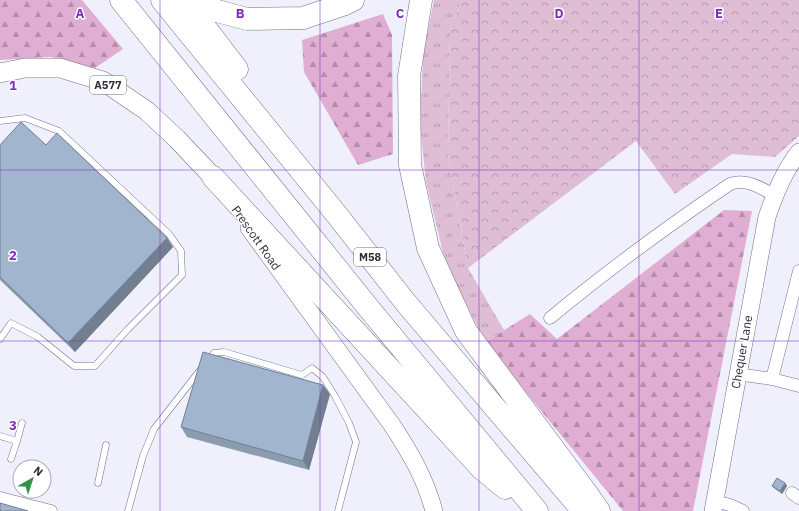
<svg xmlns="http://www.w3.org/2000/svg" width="799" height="511" font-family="'IBM Plex Sans',sans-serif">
  <defs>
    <pattern id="grass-tufts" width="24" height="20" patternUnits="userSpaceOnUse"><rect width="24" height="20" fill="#dfbed5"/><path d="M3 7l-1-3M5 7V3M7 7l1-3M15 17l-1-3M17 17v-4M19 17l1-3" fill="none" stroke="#b59bae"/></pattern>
    <pattern id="forest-firs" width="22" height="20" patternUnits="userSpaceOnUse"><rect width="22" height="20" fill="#e0aed2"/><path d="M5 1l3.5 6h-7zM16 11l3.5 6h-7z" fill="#b68eab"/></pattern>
    <pattern id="park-crowns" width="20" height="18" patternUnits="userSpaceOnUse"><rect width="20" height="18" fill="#dfbed5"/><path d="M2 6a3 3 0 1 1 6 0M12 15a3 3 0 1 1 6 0" fill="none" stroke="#b59bae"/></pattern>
  </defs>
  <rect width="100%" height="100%" fill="#f0f0fd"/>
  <path fill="url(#grass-tufts)" d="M434,0H462L450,29L448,155L468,268L504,330L485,342L445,261L426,182L420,126L423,55Z"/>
  <path fill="url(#forest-firs)" d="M0,0H82L123,49L95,68L51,57L0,60Z
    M383,14L392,35L393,154L358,165L304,72L302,40Z
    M724,210L752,211L693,511H623L485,342L530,314L557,339Z"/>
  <path fill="url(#park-crowns)" d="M462,0H799V136L775,157L732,154L675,194L636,141L468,268L448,155L450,29Z"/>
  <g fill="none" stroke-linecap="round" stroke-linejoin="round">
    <defs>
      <path id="lane" d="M0,121L25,118L59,131L169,234L181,251L182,275L128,329L95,366H74L38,337L11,323L0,339
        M208,360L214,353L224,352L302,375L312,368L323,377L335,396L349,423L356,442L338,511
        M0,436L17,441L11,459
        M17,441L22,423
        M98,483L106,445
        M128,511L143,456L154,429L201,369"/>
      <path id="street" d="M550,318C608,270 668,226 730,184C746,178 761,188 774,195
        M738,374L772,379L799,386
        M772,379L799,271
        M792,493L799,498
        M0,498L51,511
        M715,501L730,505L743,511"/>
      <path id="secondary" d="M249,228L392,425C411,454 425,478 434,511
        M713,511L767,217C775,194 784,171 799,152"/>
      <path id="primary" d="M0,73L25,68H60L103,81L147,111L177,139L213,177"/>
      <path id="highway" d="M121,0L371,311L537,511
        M162,0L337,215L406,303L583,511
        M184,0L237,69
        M196,0L217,11L247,19L303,18L345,4L353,0
        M421,0L409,76L410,165L428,248L466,331L588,495L599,511
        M213,177L482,469L505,488"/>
    </defs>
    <use href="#lane" stroke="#6f708b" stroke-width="7"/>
    <use href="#street" stroke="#6f708b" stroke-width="13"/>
    <use href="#secondary" stroke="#6f708b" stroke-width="18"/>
    <use href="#primary" stroke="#6f708b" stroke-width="20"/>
    <use href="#highway" stroke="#6f708b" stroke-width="23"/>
    <use href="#lane" stroke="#fff" stroke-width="6"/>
    <use href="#street" stroke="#fff" stroke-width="12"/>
    <use href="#secondary" stroke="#fff" stroke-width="17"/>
    <use href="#primary" stroke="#fff" stroke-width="19"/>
    <use href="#highway" stroke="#fff" stroke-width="22"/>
  </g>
  <path fill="#8b9cb1" d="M0,145H46L167,238L173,247L75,352L0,280Z
    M330,394L309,470L187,437L181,427Z
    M785,483L787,486L782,494L775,489L772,486Z"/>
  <path fill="#717f90" d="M167,238L173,247L75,352L68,343Z
    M323,385L330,394L309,470L303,461Z
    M785,483L787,486L782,494L780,491Z"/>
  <path fill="#a2b5ce" stroke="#717f90" d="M21,122L46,145L57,133L167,238L68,343L0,277V145Z
    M203,352L323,385L303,461L181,427Z
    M777,478L785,483L780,491L772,486Z
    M0,503L28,511H0Z"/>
  <path fill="none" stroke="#7b2cbf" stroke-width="1" stroke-opacity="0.55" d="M160,0V511M320,0V511M479,0V511M639,0V511M0,170H799M0,341H799"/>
  <g text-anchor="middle" stroke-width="3" stroke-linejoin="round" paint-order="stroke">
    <g fill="#fff" stroke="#6c6d74" stroke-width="1">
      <rect x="90" y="76" width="36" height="18" rx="3"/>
      <rect x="354" y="248" width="32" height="18" rx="3"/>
    </g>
    <g font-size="11" font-weight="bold" fill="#2d2e39">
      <text x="108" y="89">A577</text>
      <text x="370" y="261">M58</text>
    </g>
    <g font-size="12" fill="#2d2e39" stroke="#fff">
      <text transform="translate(256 238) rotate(55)" y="4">Prescott Road</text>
      <text transform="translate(742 352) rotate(-80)" y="4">Chequer Lane</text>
    </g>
  </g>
  <g font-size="13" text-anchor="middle" font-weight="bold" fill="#7b2cbf" stroke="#fff" stroke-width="3" stroke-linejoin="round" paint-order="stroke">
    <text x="80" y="18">A</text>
    <text x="240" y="18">B</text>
    <text x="400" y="18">C</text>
    <text x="559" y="18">D</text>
    <text x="719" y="18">E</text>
    <text x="13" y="90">1</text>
    <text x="13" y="260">2</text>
    <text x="13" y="430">3</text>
  </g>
  <g transform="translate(32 479) rotate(39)"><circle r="19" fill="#ffffff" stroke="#ababb0"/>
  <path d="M0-3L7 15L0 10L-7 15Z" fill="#2f9348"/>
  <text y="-6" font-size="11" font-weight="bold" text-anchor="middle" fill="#2d2e39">N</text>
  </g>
</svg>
